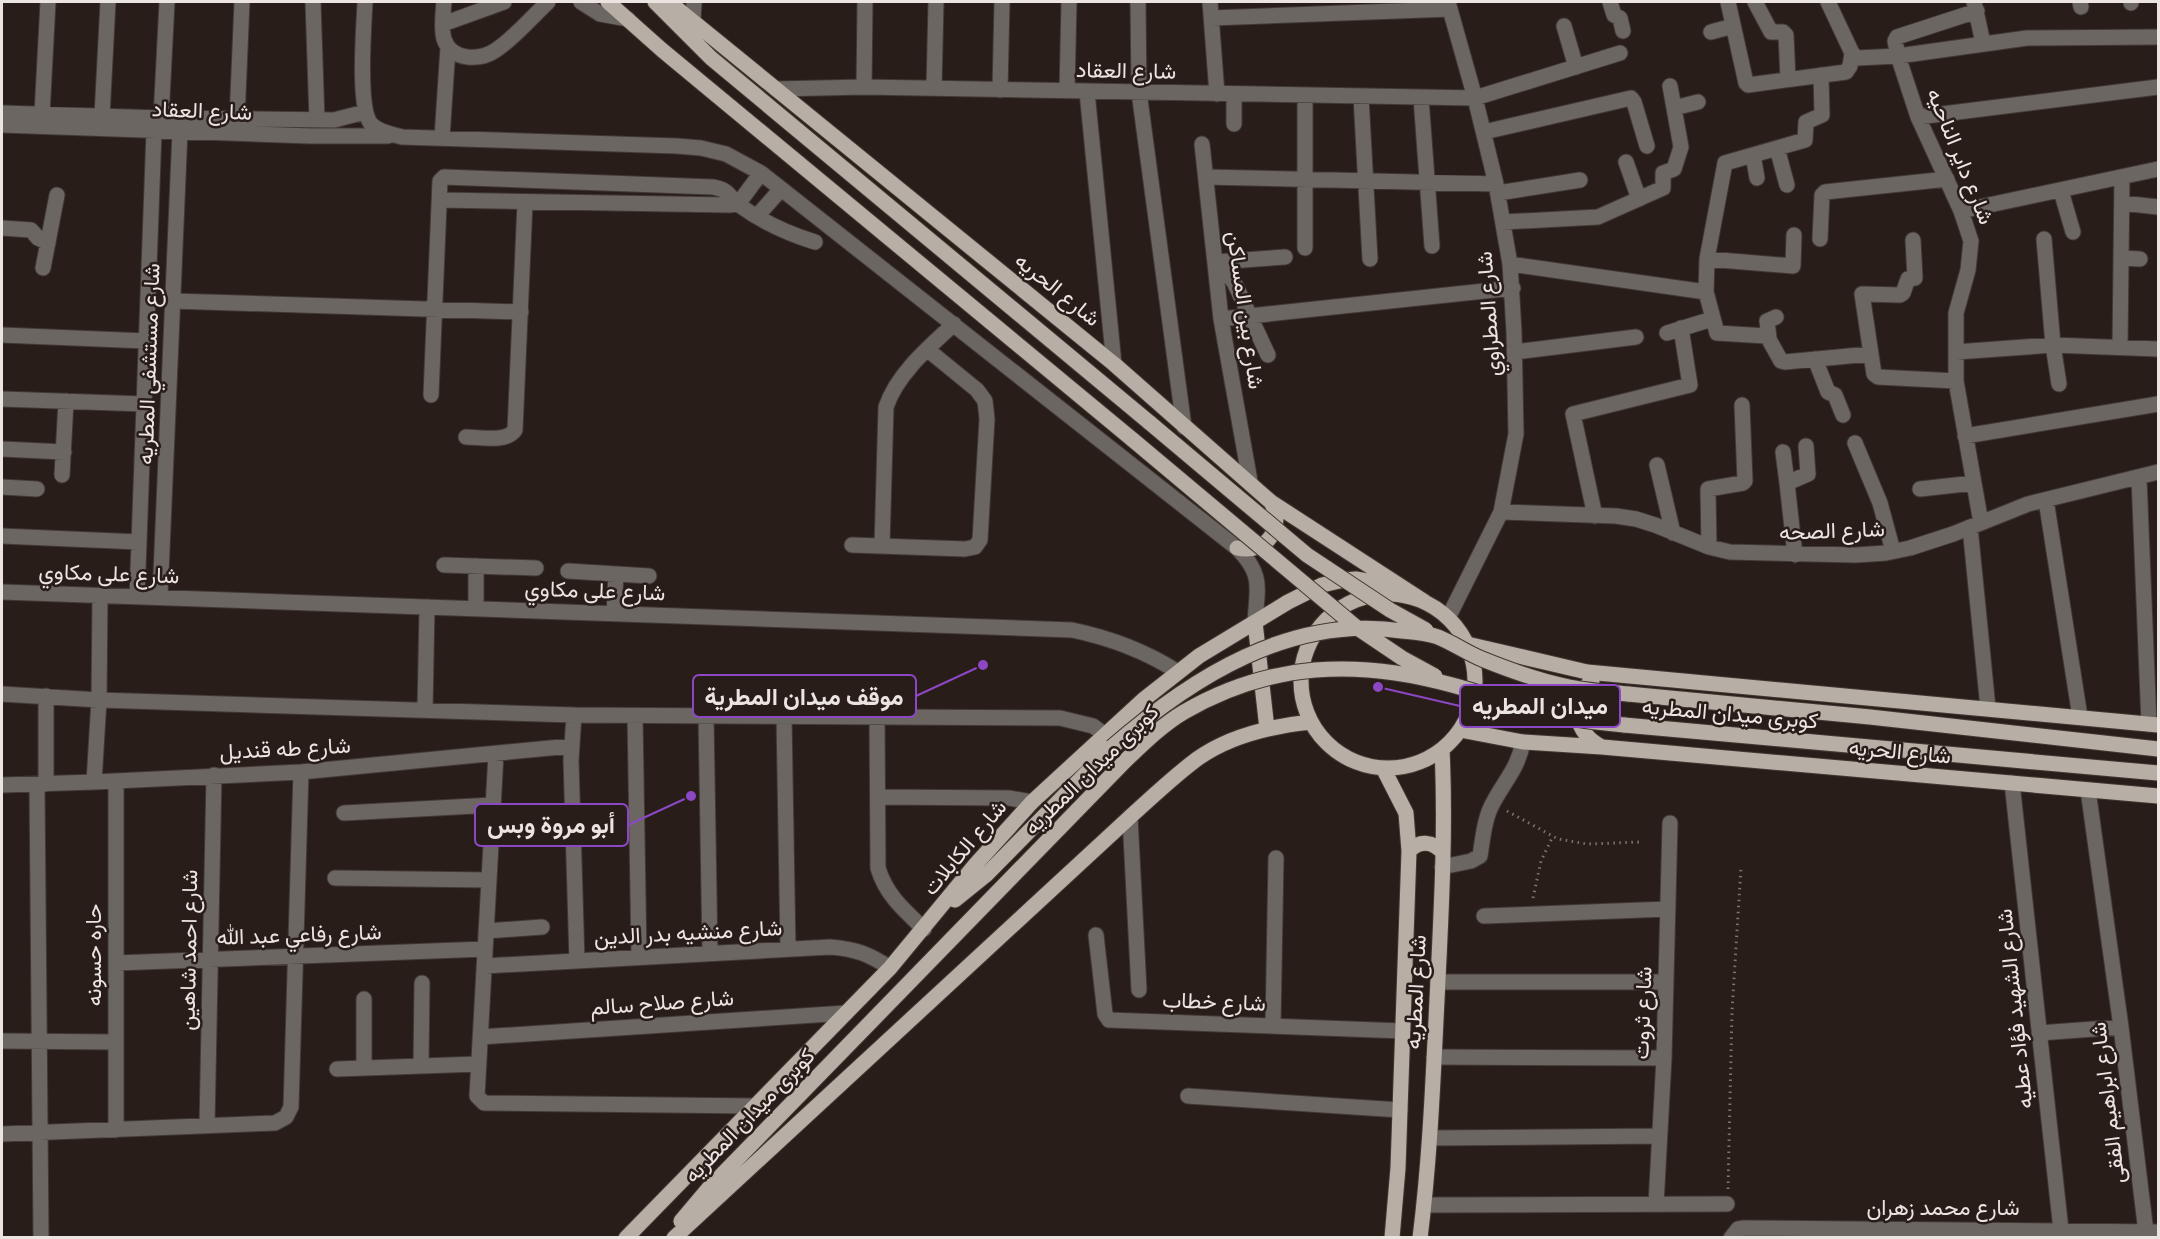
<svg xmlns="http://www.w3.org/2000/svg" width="2160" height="1239" font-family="'Exo 2',Vazirmatn,sans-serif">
  <rect width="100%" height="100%" fill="#281d18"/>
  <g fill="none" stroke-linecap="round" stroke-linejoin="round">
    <defs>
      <path id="minor" d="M313,2L317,120
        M365,2C364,26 357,107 371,124C378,132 392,134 402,137L677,146L701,148L726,154L761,173L1237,548C1264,575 1257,588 1255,622
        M444,2C443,13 441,28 444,39C451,61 480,61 496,50C513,39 533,16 548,2
        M581,2L600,14L628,19
        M1138,2L1139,92L1184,427
        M1210,2L1217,94
        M1448,2L1475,98L1496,184L1510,264L1514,332L1516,434L1501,512L1448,618
        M1610,2L1614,15L1620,18L1623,31
        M1728,2L1746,83L1748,85L1846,72L1850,66L1852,53
        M1755,2L1771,32H1783L1786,35L1788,79
        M1828,2L1852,53
        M1974,2L1983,43
        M2080,2L2081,7
        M2131,2V3
        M1977,11L1897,37L1895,41L1898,56L1918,117L1961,211L1971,241L1968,270L1956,313V381L1981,523
        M1211,18L1450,9
        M693,21L694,2
        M443,24L504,2
        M1564,26L1576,67
        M1711,32L1733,26
        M1852,53L1857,58L1898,56L2027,38L2158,37
        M1821,75L1822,115L1806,122L1805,140L1725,163L1707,259L1706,292L1717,333L1767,336L1781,361L1785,362L1870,354
        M864,87L865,2
        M934,88L936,2
        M776,89L864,87L1475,98L1620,53
        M1000,90L1002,2
        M1067,91L1069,2
        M1087,92L1114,364
        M1305,96V248
        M1361,97L1370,259
        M1421,98L1432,246
        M1674,108L1698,102
        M2,113L161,118L334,120L365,112
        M42,114L48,2
        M102,116L108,2
        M1918,117L2158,87
        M161,118L167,2
        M237,119L242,2
        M1234,124V95
        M2,125L310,136H388
        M1484,132L1631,98L1634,102L1647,146
        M442,138L448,47
        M1202,144L1221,319L1250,481
        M1777,148L1787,185
        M1753,155L1757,178
        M1626,162L1639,199
        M1206,177L1496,184
        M2061,191L2073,232
        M1498,193L1580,180
        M440,200L729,205L738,204L761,173
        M2122,203L2158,207
        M1961,211L2158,169
        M758,215L781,189
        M1503,222L1598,217L1663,188V173L1674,169L1681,147L1670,86
        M2,228L31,230L38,238L48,243
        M1820,239L1822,195L1825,192L1947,179
        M2044,239L2053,345L2059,384
        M1913,240L1915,278L1908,279L1903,293L1900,295L1862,294L1874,374L1878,377L1956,381
        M2121,258L2140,259
        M1707,259L1793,266L1794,235
        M1215,262L1285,257
        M1510,264L1706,292
        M1216,266L1226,273L1234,282L1268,355
        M43,268L57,195
        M173,301L521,312
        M1221,319L1513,288
        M1667,333L1712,319
        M2,335L146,341
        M1769,338L1767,321L1776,317
        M2120,347L2122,177
        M1515,352L1636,337
        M1956,352L2053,345L2158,349
        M1815,359L1828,392L1835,395L1843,415
        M431,395L440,181L444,177L713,187C730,190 728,196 739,205C761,221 789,234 815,242
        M2,399L144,404
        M1965,436L2158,404
        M466,437C480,437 506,443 515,430L525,203
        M1855,443L1880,503L1893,551
        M2,449L64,452
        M1783,452L1787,483
        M1657,465L1673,533
        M62,475L66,401
        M2139,478L2149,724
        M2,487L37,489
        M1920,489L1974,483
        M2046,500L2080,717
        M1501,512L1616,516L1636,519L1655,525L1709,547L1730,552L1856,555L1886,553L1910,548L1953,534L2028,504L2158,472
        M1595,516L1573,414L1690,385L1681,328
        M1970,527L1988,708
        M2,536L139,542
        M852,545L965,549L975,547L980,540L987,419L985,401L977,390L928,350
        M882,546L886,407C897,374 929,347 954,324
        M1709,547L1708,489L1743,483L1745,481L1742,405
        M1795,555L1787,483L1808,474L1806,446
        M444,565L536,568
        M568,571L649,576
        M2,592L1072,630C1111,638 1145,651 1178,672
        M137,597L154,131
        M160,597L180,131
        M476,609V566
        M614,614L616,574
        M2,694L99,700L574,715L1060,718L1093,726L1104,734
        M425,710L427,607
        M574,715L571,760L577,961
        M635,716L639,957
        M706,716L710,953
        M784,717L788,949
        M877,717L878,868C886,895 904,910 924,929
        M496,754L477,1096L484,1103L755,1106
        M116,781V1130
        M94,782L99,700L100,595
        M2012,783L2061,1230
        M46,784V696
        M2,785L94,782L301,772L571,746
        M37,785L41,1238
        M2088,790L2121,1027L2146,1232
        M878,797L1009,798L1032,802
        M344,813L493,805
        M1130,817L1139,990
        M1442,867L1471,861L1480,856C1483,838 1484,818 1494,801C1506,779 1518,768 1523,742
        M335,878L489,880
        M1484,916L1668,909
        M486,931L542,927
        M1096,935L1105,1014L1109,1020L1403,1031
        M116,963L485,949
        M484,966L830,947C856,949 869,954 890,968
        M1438,982H1666
        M1273,1026L1276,858
        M2039,1033L2121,1027
        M480,1037L846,1013
        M2,1041L116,1042
        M1434,1057L1664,1058
        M421,1066L422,983
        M364,1068V999
        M337,1069L478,1064
        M1188,1096L1400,1110
        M207,1126L214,775
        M2,1134L275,1123L286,1117L291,1107L301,772
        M1430,1138L1659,1136
        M1656,1204L1664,1058L1670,823
        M1424,1205L1727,1204
        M1731,1238L1738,1229L1744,1228L2158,1232"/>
      <path id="major" d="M608,2L662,50L1133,440
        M655,2L711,58L1150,423
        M669,2L1114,364L1271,502L1425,602
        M1237,548C1267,555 1285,527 1271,502
        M1301 681a87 87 0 1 1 174 0a87 87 0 1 1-174 0Z
        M1255,622L1267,729
        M1467,644L1587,672L2158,725
        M1592,681C1567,700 1575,734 1602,747
        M1628,694L1870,717L2158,749
        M1624,725L2158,773
        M1460,730L1523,742L1602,747L2158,796
        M1383,768L1406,813L1409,851L1398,1168L1392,1238
        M1409,851C1420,840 1433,841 1443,853
        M955,900L986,875L1112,747
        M681,1221L708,1189L1125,761
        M626,1238L890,968L975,865L1032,802L1143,700L1199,656L1288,602L1322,585L1344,580L1356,579L1367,581L1393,594
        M674,1238L1130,817C1152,797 1173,777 1197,759C1229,736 1272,726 1311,722
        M1420,1238C1430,1159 1433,1080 1437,1000C1441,916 1446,832 1442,749"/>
    </defs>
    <use href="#minor" stroke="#433934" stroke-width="17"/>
    <use href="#major" stroke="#433934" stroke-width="17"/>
    <path stroke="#7d7470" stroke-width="3" stroke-dasharray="1.5 4.5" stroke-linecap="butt" d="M1507,811L1558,839L1587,844L1641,842
      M1533,898L1541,861L1553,836
      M1728,1189L1732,1011L1741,867"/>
    <use href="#minor" stroke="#6b6662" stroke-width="15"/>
    <use href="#major" stroke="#b7aea5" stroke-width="15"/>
    <defs>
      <path id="major-bridge" d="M1150,423L1307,555L1390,610L1426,630
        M1133,440L1356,627L1402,658L1435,676
        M1112,747C1191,678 1291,614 1402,631C1413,632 1427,633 1438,637C1453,643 1467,653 1482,659C1509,670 1537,680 1565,686C1585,691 1607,692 1628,694
        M1125,761C1143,744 1162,725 1184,712C1270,662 1358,659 1452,685C1479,692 1504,702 1530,709C1561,718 1592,722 1624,725"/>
    </defs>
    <use href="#major-bridge" stroke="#433934" stroke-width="17" stroke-linecap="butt"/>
    <use href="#major-bridge" stroke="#b7aea5" stroke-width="15"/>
  </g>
  <g text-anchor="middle" stroke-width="5" stroke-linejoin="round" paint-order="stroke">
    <g font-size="22" fill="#ece4e1" stroke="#281d18">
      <text transform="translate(1126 70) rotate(1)" y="8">شارع العقاد</text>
      <text transform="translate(202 110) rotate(2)" y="8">شارع العقاد</text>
      <text transform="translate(1961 156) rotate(68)" y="8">شارع داير الناحيه</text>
      <text transform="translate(1058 289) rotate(39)" y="8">شارع الحريه</text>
      <text transform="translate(1246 310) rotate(82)" y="8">شارع بين المساكن</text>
      <text transform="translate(1488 314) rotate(-94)" y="8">شارع المطراوي</text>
      <text transform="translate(148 364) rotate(-88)" y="8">شارع مستشفي المطريه</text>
      <text transform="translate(1832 530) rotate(-2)" y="8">شارع الصحه</text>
      <text transform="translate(109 573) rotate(2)" y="8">شارع على مكاوي</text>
      <text transform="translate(595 590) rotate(2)" y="8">شارع على مكاوي</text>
      <text transform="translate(1730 713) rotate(5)" y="8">كوبرى ميدان المطريه</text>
      <text transform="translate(285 748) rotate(-3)" y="8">شارع طه قنديل</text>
      <text transform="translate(1900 751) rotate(5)" y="8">شارع الحريه</text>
      <text transform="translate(1091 769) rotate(-44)" y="8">كوبرى ميدان المطريه</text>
      <text transform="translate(964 847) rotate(-50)" y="8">شارع الكابلات</text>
      <text transform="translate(688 932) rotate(-3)" y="8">شارع منشيه بدر الدين</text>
      <text transform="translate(299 934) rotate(-2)" y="8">شارع رفاعي عبد الله</text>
      <text transform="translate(188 950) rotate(-89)" y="8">شارع احمد شاهين</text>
      <text transform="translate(93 955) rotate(-90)" y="8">حاره حسونه</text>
      <text transform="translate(1415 992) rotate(-87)" y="8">شارع المطريه</text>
      <text transform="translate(1214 1001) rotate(2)" y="8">شارع خطاب</text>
      <text transform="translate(662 1002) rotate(-4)" y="8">شارع صلاح سالم</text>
      <text transform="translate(2014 1009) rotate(-96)" y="8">شارع الشهيد فؤاد عطيه</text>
      <text transform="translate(1642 1013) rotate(-88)" y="8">شارع ثروت</text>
      <text transform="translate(2107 1103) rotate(-97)" y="8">شارع ابراهيم الفقى</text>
      <text transform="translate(749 1115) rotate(-46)" y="8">كوبرى ميدان المطريه</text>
      <text x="1943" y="1215">شارع محمد زهران</text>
    </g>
  </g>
  <path fill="none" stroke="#8c48c4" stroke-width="2" d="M983 665L916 696M1378 687L1460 706M691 796L628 825"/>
  <g fill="#8c48c4" stroke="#281d18" stroke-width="2">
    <circle cx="983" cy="665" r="6"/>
    <circle cx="1378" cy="687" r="6"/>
    <circle cx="691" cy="796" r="6"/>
  </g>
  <g fill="#281d18" stroke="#8c48c4" stroke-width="2">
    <rect x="693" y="675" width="223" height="42" rx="6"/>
    <rect x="1460" y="685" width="160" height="42" rx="6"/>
    <rect x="475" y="804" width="153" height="42" rx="6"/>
  </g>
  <g font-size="24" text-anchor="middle" font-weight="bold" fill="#ece4e1">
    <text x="804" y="705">موقف ميدان المطرية</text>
    <text x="1540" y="714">ميدان المطريه</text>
    <text x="551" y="833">أبو مروة وبس</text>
  </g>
  <rect width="2160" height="1239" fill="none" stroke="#ece4e1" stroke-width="6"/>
</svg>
